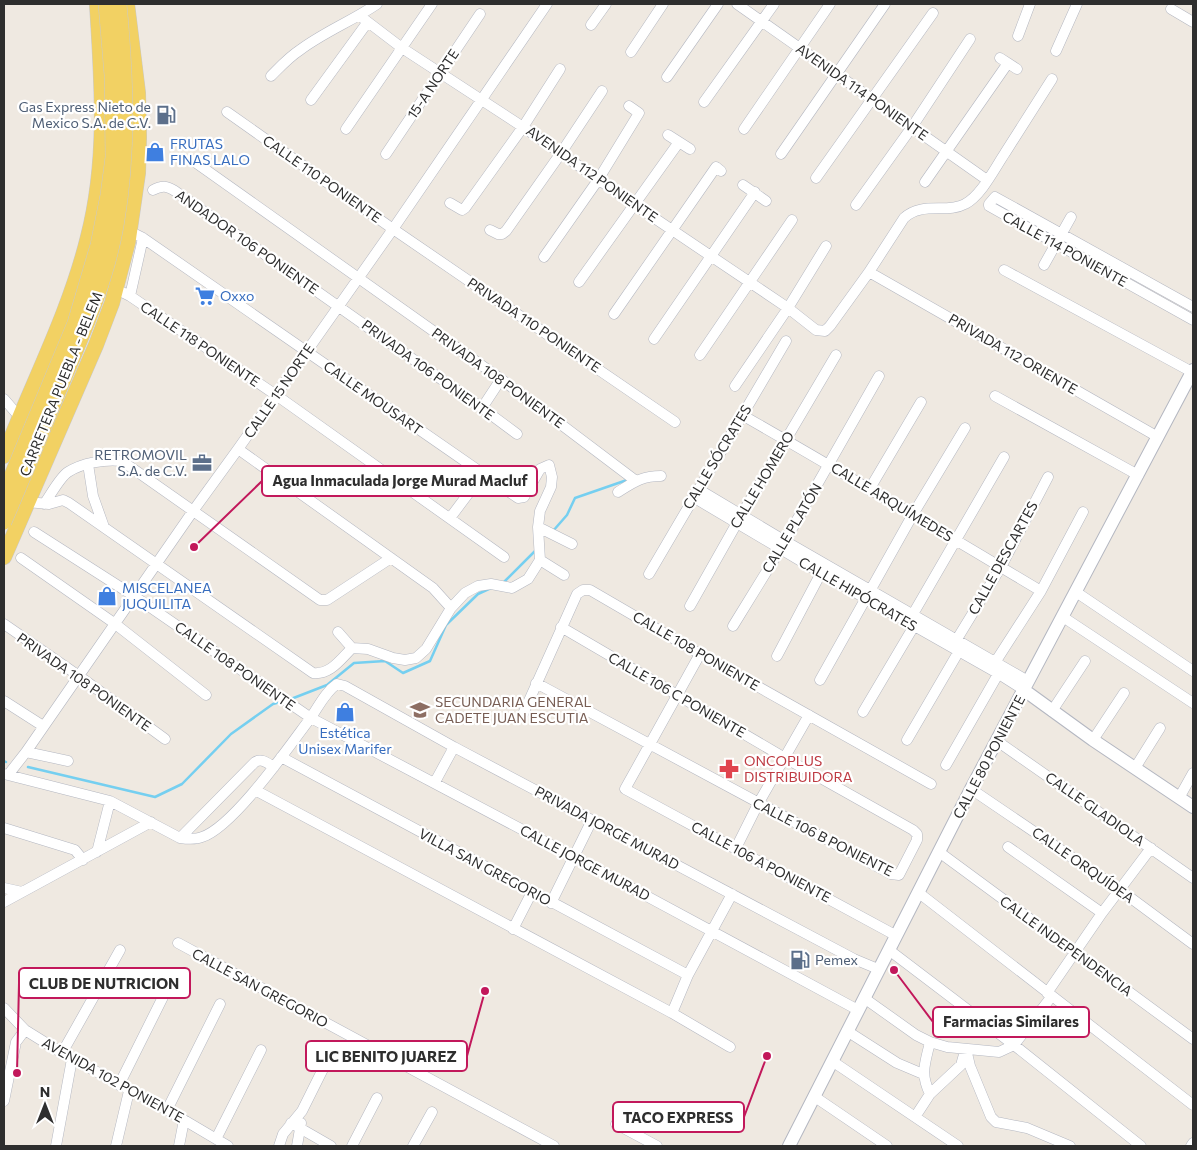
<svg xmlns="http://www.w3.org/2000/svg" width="1197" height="1150" font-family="Commissioner,sans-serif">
  <rect width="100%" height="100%" fill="#efe9e1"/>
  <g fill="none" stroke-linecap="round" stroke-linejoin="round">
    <path stroke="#75cff0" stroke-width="2.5" d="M553,531L567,515L575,498L627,480
      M504,582L536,550
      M291,699L327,685L354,663L385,661L403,673L430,661L446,625L478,594L491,588
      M4,761L6,762
      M28,767L155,797L182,784L231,734L273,704L280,702"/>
    <defs>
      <path id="minor" d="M737,4L987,180
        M1171,9L1193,22
        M360,16L402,48L523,127L635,205L788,308L816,330L825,331L830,326L869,272L904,218C922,201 947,214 965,204C981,196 995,168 1005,153C1021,128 1036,104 1052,79
        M591,25L606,4
        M1018,36L1030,4
        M1056,51L1077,4
        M631,52L663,4
        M1000,58L1017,69
        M271,76C280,67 289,57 300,50C324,32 352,21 377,4
        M667,77L718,4
        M311,100L367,23
        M704,102L774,4
        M227,112L393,229L675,422
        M346,129L432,4
        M744,129L830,4
        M668,135L690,149
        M386,154L480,14
        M781,154L885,4
        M192,160L501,379L636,481
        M816,178L933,13
        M925,182L1008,63
        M743,185L766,201
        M153,190C162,185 167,186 175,191L482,408L517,434
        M450,203L462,210L465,208L523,127L560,69
        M856,205L912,127L970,39
        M490,230L498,234H502L506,231L561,153L602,91
        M544,257L598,180L639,113L629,106
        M1044,265L1071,217
        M1004,270L1192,372
        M869,272L1158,437
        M579,282L679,142
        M116,289L130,296L276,395L504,557
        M130,296L143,238
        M1193,307L995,197L989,204V206L1193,320
        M614,314L716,167L721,171
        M654,339L755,192
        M700,355L792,220
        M735,386L788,308L826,246
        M995,396L1138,475
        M4,399L23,421
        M482,408L501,379
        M742,415C842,472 942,532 1041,591
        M238,449L433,588L451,608
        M88,464L93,496L104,527
        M698,489L785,541L1028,681
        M869,490L921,402
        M618,492C634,482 642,476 661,476
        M693,497L821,573L999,674L1024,690
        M27,502L49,504L63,500L69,503L313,673C330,675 340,660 352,648L368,649L393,658L405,660L416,658L426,649L451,608L465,593L478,586L491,584L512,588L528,579L540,560L538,527L540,511L551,487L552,477L549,465L540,469L524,497L518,498L143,238L129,231
        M44,504C50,496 60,477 68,472C82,463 105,459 122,461L320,600H327L391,558
        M450,518L483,474
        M538,527L572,544
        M34,532L134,596L311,718L574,857L858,1010
        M21,558L114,623L206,695
        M540,560L564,575
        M649,574L786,341
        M1076,592L1193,671
        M690,606L742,514L836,355
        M913,614L1004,457
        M1063,617L1193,703
        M4,624L79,676L165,739
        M733,626L781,548L879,376
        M338,632L352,648
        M957,639L1001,567L1048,477
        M700,654L625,789L895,935
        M777,656L821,573
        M996,661L1041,591L1083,512
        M820,680L912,516L965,428
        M536,683L891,874L899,875L917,840V834L913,830L785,758L561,627
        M4,701L43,726
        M1052,711L1085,661
        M863,712L914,626
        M523,714L577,594L583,590H590L700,654L931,784
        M907,740L959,651
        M1093,740L1124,693
        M997,741L1193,878
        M26,752L68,761
        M281,757L688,975
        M946,765L1001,669
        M1135,768L1160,728
        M4,774L110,801L180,838C187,839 195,840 202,837C233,827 288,748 309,720C318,708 325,692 337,684L345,686L454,747L854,959L878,969
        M8,775L26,752L193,511L238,449L393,229L547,4
        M435,782L454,747
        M971,789L1120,890L1193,944
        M255,790L672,1013L730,1047
        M1179,798L1193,773
        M4,828L75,850L83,860
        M180,838L255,762C262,758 267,763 274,767
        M1008,847L1102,913
        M736,848L758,804L809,715
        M97,852L110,801
        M939,852L1193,1039
        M4,888L22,892
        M919,893L1193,1105
        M4,902L151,822
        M551,903L592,820
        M513,929L532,892
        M178,943L554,1146
        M889,950L1014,1045L1141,1146
        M1047,993L1102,913L1151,848
        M864,998L916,1035L930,1042L947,1047L999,1052L1014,1045L1052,996
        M4,1008L25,1030L62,1053L167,1110L228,1146
        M672,1013L688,975L732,894
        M847,1031L897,1063L923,1074
        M966,1049L970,1066L991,1117L996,1122L1027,1128L1070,1146
        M62,1053L120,950
        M832,1061L958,1146
        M119,1085L170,983
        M930,1094C920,1073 925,1064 930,1042
        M815,1097L887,1146
        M4,1101L16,1042L25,1030
        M167,1110L220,1004
        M915,1117L930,1094L961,1065L965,1051
        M291,1123L331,1146
        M616,1124L657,1146
        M216,1139L261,1050
        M56,1146L72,1059
        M116,1146L129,1091
        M179,1146L184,1120
        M279,1146L283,1134L302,1111L328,1059
        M297,1146L301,1123
        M352,1146L377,1098
        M413,1146L432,1112
        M1191,1146L1193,1143"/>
      <path id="tertiary" d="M1024,690L1093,740L1193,807
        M789,1146L971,789L1193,370"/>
      <path id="primary" d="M4,456C32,383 69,314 88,237C108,160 102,82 97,4
        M4,557L96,345L112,303L128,242L138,173L139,137L138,93L127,4"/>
    </defs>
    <use href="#minor" stroke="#b4b7c1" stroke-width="11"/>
    <use href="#tertiary" stroke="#b4b7c1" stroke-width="14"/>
    <use href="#primary" stroke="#c9c9c9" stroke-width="16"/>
    <use href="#minor" stroke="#fff" stroke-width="10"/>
    <use href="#tertiary" stroke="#fff" stroke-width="12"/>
    <use href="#primary" stroke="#f2d163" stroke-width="15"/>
    <defs>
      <path id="primary-bridge" d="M4,494L75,323L98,245L108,195L113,157L112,75L106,4
        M4,522C24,476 43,429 62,383C84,331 106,282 116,226C129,153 126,77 119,4"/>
    </defs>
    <use href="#primary-bridge" stroke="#c9c9c9" stroke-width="16" stroke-linecap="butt"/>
    <use href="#primary-bridge" stroke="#f2d163" stroke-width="15"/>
  </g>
  <defs>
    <symbol id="fuel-bare" viewBox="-9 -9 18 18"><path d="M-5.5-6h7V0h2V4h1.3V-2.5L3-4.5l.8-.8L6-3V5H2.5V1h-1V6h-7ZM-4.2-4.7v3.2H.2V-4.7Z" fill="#5c6f8a" stroke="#fff" stroke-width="2.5" paint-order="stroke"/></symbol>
    <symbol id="shop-bare" viewBox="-9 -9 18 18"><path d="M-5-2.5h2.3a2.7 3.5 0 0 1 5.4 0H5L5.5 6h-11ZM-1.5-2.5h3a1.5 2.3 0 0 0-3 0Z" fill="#3f7fe0" stroke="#fff" stroke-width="2.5" paint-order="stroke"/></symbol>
    <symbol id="supermarket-bare" viewBox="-9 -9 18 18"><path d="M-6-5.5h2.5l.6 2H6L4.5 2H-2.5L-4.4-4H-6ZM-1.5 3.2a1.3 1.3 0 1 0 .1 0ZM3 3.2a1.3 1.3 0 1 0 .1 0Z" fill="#3f7fe0" stroke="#fff" stroke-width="2.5" paint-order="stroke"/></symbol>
    <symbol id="office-bare" viewBox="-9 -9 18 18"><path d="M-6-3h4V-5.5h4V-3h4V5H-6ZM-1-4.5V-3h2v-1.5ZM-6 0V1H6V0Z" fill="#5c6f8a" stroke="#fff" stroke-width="2.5" paint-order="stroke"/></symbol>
    <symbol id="school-bare" viewBox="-9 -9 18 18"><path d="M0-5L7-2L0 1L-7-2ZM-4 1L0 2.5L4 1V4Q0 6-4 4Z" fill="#8d6e63" stroke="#fff" stroke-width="2.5" paint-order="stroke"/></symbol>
    <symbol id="pharmacy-bare" viewBox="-9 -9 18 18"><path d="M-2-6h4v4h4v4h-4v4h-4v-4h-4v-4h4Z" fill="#e0444e" stroke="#fff" stroke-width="2.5" paint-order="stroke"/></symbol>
  </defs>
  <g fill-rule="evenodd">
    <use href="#fuel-bare" x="152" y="101" width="28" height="28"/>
    <use href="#shop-bare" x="141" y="138" width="28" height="28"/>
    <use href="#supermarket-bare" x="191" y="282" width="28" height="28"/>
    <use href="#office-bare" x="188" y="449" width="28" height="28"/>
    <use href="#shop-bare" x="93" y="582" width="28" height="28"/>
    <use href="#school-bare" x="406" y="696" width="28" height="28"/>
    <use href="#shop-bare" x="331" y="698" width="28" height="28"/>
    <use href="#pharmacy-bare" x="715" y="755" width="28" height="28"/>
    <use href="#fuel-bare" x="786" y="946" width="28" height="28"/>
  </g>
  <g text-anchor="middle" stroke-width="4.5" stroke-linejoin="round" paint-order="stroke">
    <g font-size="14" fill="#2e2e2e" stroke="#fff">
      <text transform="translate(433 84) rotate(-56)" y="5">15-A NORTE</text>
      <text transform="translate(862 92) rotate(35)" y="5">AVENIDA 114 PONIENTE</text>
      <text transform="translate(592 174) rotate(35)" y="5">AVENIDA 112 PONIENTE</text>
      <text transform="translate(322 179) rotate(35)" y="5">CALLE 110 PONIENTE</text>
      <text transform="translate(247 242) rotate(35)" y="5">ANDADOR 106 PONIENTE</text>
      <text transform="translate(1065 249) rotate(29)" y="5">CALLE 114 PONIENTE</text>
      <text transform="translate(534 325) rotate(34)" y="5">PRIVADA 110 PONIENTE</text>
      <text transform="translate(200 344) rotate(34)" y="5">CALLE 118 PONIENTE</text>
      <text transform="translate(1013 354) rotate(30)" y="5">PRIVADA 112 ORIENTE</text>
      <text transform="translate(428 370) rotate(36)" y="5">PRIVADA 106 PONIENTE</text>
      <text transform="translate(498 378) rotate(36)" y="5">PRIVADA 108 PONIENTE</text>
      <text transform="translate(61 384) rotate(-68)" y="5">CARRETERA PUEBLA - BELEM</text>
      <text transform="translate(279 391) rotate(-55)" y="5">CALLE 15 NORTE</text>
      <text transform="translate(373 398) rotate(35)" y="5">CALLE MOUSART</text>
      <text transform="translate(717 457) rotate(-59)" y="5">CALLE SÓCRATES</text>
      <text transform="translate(762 480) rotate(-59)" y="5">CALLE HOMERO</text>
      <text transform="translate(892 502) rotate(31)" y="5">CALLE ARQUÍMEDES</text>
      <text transform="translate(792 528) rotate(-59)" y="5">CALLE PLATÓN</text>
      <text transform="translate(1003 558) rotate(-61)" y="5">CALLE DESCARTES</text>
      <text transform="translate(858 594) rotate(30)" y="5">CALLE HIPÓCRATES</text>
      <text transform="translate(696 651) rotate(30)" y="5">CALLE 108 PONIENTE</text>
      <text transform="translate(235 666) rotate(35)" y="5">CALLE 108 PONIENTE</text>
      <text transform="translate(84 682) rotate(35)" y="5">PRIVADA 108 PONIENTE</text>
      <text transform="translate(677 695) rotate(30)" y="5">CALLE 106 C PONIENTE</text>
      <text transform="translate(989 757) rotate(-62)" y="5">CALLE 80 PONIENTE</text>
      <text transform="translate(1095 809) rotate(35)" y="5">CALLE GLADIOLA</text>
      <text transform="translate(607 828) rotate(28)" y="5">PRIVADA JORGE MURAD</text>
      <text transform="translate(823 837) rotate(27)" y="5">CALLE 106 B PONIENTE</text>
      <text transform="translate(761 862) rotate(28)" y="5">CALLE 106 A PONIENTE</text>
      <text transform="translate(585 863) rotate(28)" y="5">CALLE JORGE MURAD</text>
      <text transform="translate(1083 865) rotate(35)" y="5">CALLE ORQUÍDEA</text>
      <text transform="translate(485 867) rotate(28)" y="5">VILLA SAN GREGORIO</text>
      <text transform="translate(1066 946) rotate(36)" y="5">CALLE INDEPENDENCIA</text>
      <text transform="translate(260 988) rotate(28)" y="5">CALLE SAN GREGORIO</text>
      <text transform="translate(113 1080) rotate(29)" y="5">AVENIDA 102 PONIENTE</text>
    </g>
    <g font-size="14" fill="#4e5e75" stroke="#fff" text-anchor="end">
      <text x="151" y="112">Gas Express Nieto de<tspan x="151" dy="16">Mexico S.A. de C.V.</tspan></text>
      <text x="187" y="460">RETROMOVIL<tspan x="187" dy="16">S.A. de C.V.</tspan></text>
      <text x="815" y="965" text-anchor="start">Pemex</text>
    </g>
    <g font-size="14" fill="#366cbe" stroke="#fff" text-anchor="start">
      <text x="170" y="149">FRUTAS<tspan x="170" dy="16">FINAS LALO</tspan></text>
      <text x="220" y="301">Oxxo</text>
      <text x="122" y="593">MISCELANEA<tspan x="122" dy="16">JUQUILITA</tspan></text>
      <text x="345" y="738" text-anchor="middle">Estética<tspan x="345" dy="16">Unisex Marifer</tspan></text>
    </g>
    <g font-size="14" fill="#785e54" stroke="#fff" text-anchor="start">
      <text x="435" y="707">SECUNDARIA GENERAL<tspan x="435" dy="16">CADETE JUAN ESCUTIA</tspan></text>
    </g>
    <g font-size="14" fill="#be3a42" stroke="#fff" text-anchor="start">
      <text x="744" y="766">ONCOPLUS<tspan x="744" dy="16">DISTRIBUIDORA</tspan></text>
    </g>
  </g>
  <path fill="none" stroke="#c2185b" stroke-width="2" d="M194 547L262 481M17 1073L19 983M894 970L933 1022M485 991L467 1056M767 1056L744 1117"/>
  <g fill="#c2185b" stroke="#fff" stroke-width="2">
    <circle cx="194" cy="547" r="5"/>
    <circle cx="17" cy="1073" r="5"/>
    <circle cx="894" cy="970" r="5"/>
    <circle cx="485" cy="991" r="5"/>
    <circle cx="767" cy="1056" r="5"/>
  </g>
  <g fill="#fff" stroke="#c2185b" stroke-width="2">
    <rect x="262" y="466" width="275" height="30" rx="5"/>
    <rect x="19" y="968" width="171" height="30" rx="5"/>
    <rect x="933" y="1007" width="156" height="30" rx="5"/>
    <rect x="306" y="1041" width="161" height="30" rx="5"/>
    <rect x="613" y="1102" width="131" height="30" rx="5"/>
  </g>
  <g font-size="15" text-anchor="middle" font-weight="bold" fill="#2e2e2e">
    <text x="400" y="486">Agua Inmaculada Jorge Murad Macluf</text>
    <text x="104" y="989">CLUB DE NUTRICION</text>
    <text x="1011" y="1027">Farmacias Similares</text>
    <text x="386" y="1062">LIC BENITO JUAREZ</text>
    <text x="678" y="1123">TACO EXPRESS</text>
  </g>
  <rect width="1197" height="1150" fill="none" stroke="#2e2e2e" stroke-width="10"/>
  <g transform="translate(45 1105)" stroke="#ffffff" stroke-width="4" paint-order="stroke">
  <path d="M0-4L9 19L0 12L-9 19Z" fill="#2e2e2e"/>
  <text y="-8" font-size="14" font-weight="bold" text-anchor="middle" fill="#2e2e2e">N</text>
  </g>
</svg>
